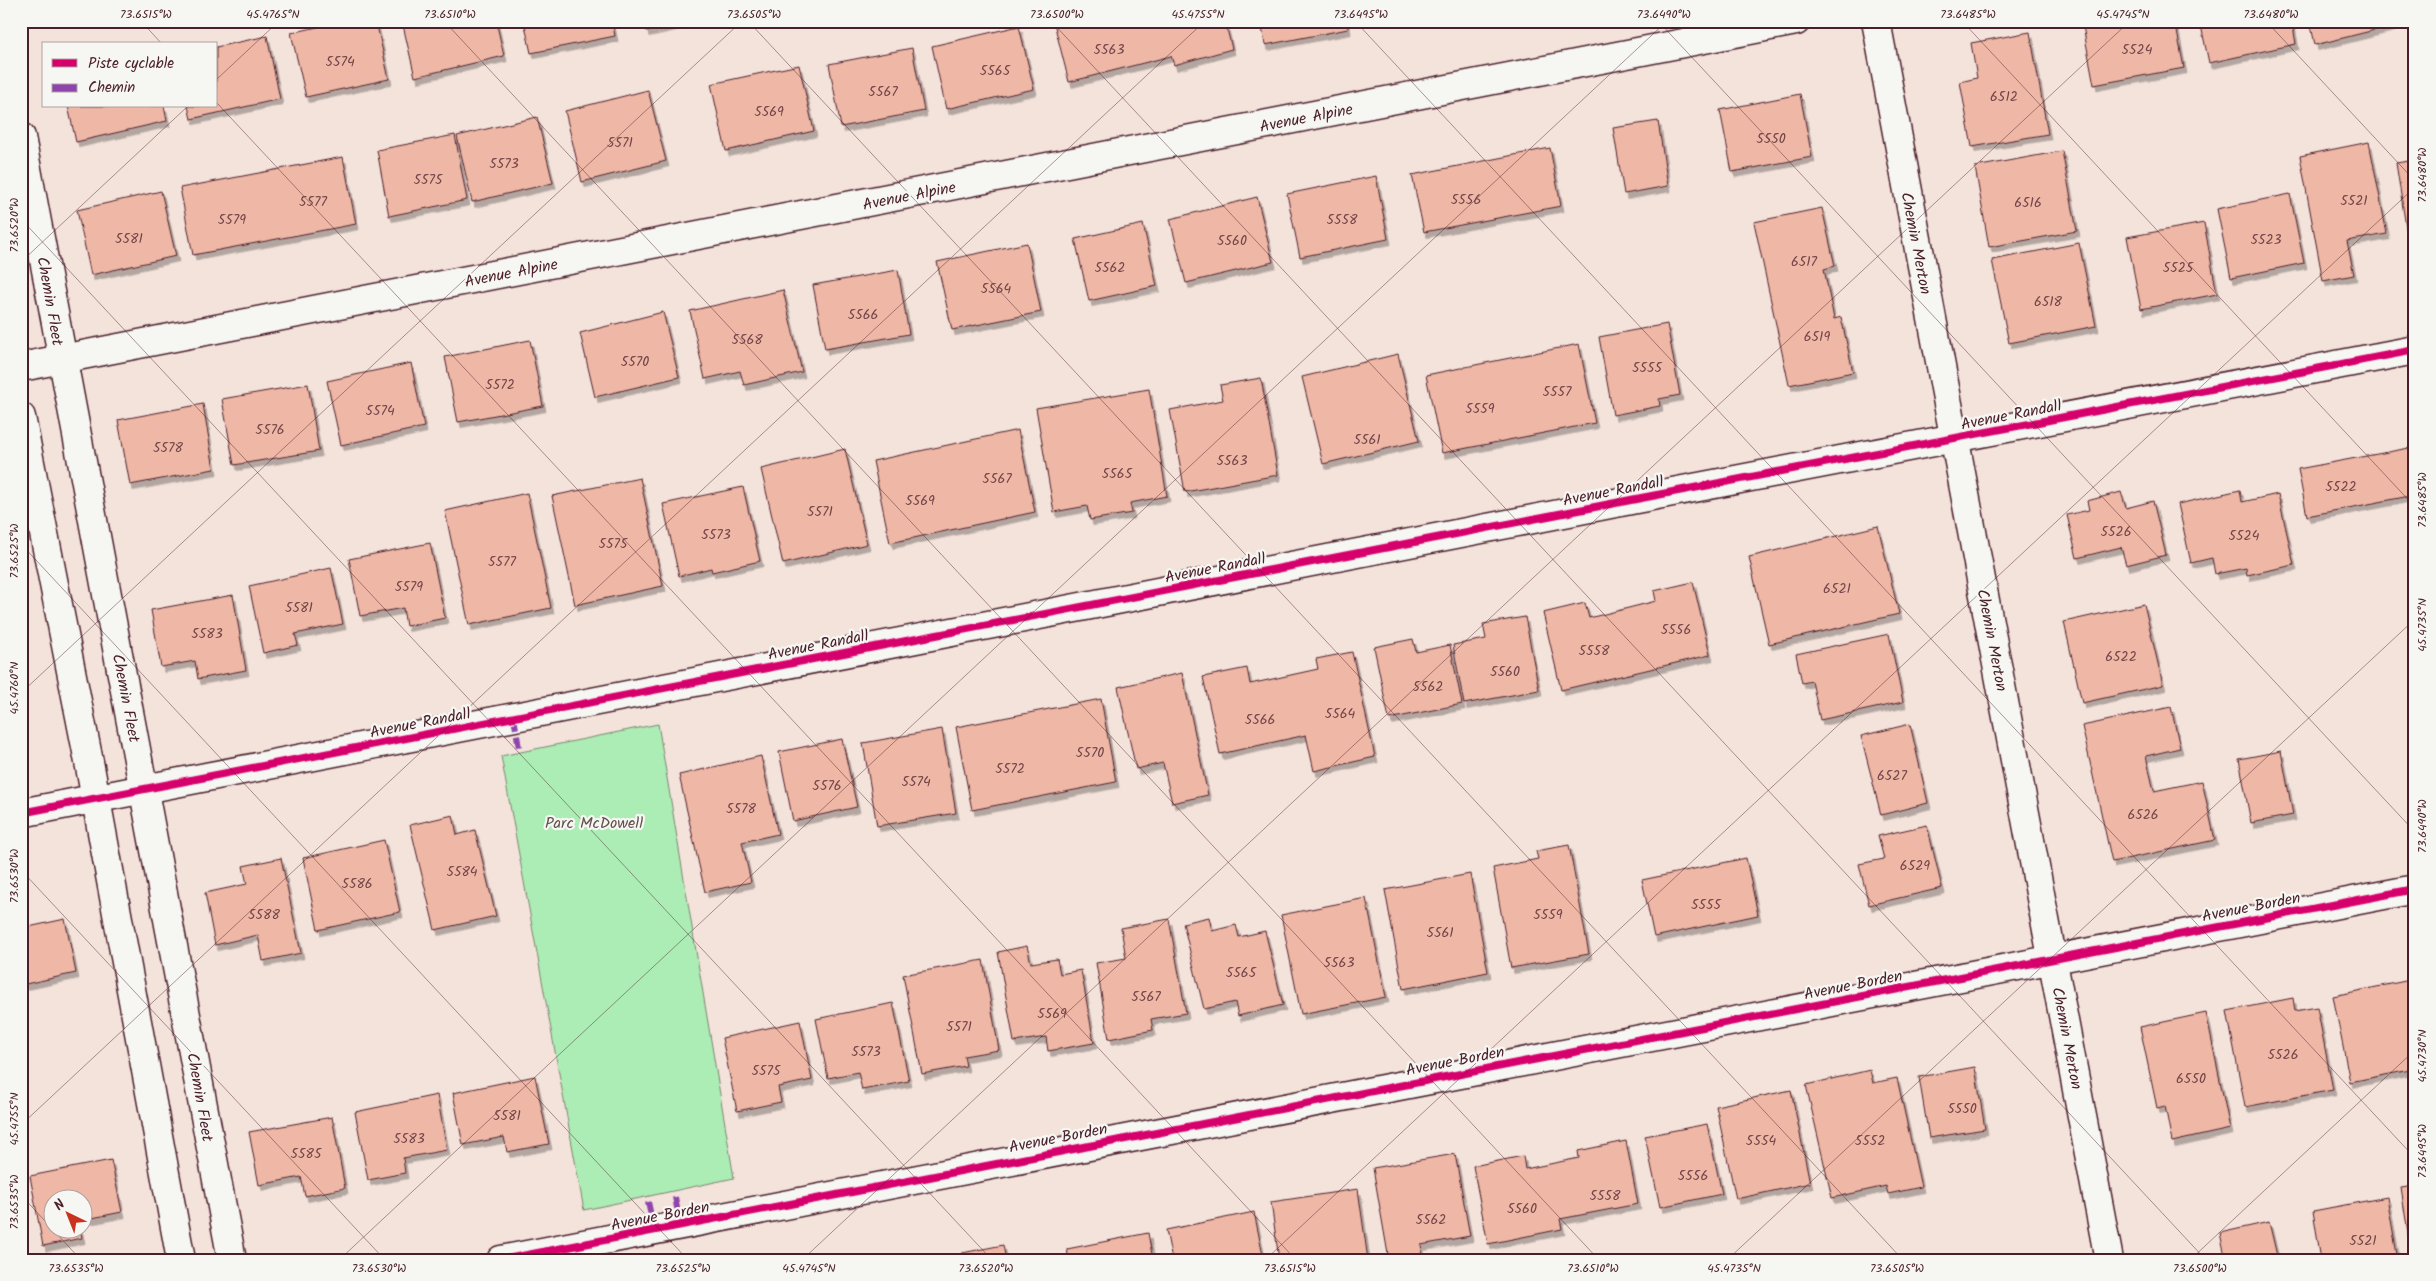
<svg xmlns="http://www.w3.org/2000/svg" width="2436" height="1281" font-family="Kalam,sans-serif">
  <defs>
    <filter id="shadow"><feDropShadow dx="3" dy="5.5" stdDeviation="0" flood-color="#0004"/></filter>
  </defs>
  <rect width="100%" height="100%" fill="#f4e3db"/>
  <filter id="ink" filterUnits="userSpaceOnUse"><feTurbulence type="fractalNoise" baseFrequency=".02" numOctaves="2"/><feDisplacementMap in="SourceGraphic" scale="10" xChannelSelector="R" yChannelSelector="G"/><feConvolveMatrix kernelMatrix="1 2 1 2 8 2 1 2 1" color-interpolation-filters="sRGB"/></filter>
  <g filter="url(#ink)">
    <path fill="#acecb5" stroke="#7b8670" d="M658,724L734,1178L584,1210L501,756Z"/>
    <path fill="#efb7a5" stroke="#4a1f2b" filter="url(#shadow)" d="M344,21H376L389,79L306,97L291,33Z
      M402,21H496L504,56L415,77Z
      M524,21H612L615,36L531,53Z
      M644,21H691L646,31Z
      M1062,21H1225L1232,49L1174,65L1171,56L1069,82L1054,23Z
      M1261,21H1347L1348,29L1265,45Z
      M2082,21H2175L2184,68L2094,85Z
      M2200,21H2292L2296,44L2209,63Z
      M2310,21H2394L2395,25L2315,45Z
      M1019,26L1034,89L946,109L932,46Z
      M2030,32L2048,134L1972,147L1960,82L1977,78L1971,43Z
      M267,36L280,99L191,119L188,106H216V47Z
      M912,48L924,111L841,127L829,64Z
      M799,65L814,131L726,151L711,84Z
      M648,90L666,161L582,182L565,111Z
      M1800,94L1812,157L1732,172L1720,110Z
      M68,106H164L167,121L76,142Z
      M537,117L553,183L472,202L457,136Z
      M1658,121L1668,186L1624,194L1613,128Z
      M455,135L467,200L389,216L377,150Z
      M2369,142L2387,234L2347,241L2354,275L2323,281L2300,156Z
      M1550,148L1561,206L1424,232L1412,175Z
      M2062,151L2077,231L1989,247L1975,167Z
      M343,157L356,224L193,255L180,188Z
      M2415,160V239L2408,240L2396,163Z
      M1376,176L1388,239L1300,257L1287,194Z
      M161,191L176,256L91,275L77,210Z
      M2290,194L2304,263L2231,278L2217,209Z
      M1257,197L1273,262L1186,283L1170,219Z
      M1822,208L1835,266L1824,269L1834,319L1841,317L1853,372L1789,385L1754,222Z
      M2204,223L2217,294L2141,309L2127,237Z
      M1143,224L1157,286L1089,301L1075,239Z
      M1027,243L1041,312L952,330L937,262Z
      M2079,243L2096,326L2009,343L1992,260Z
      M898,270L909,334L825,349L813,285Z
      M783,290L802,372L744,385L740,371L705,379L690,311Z
      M663,312L679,377L595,397L580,333Z
      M1667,324L1680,395L1659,399L1660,406L1613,415L1599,337Z
      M530,340L543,406L458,422L445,357Z
      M1579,344L1595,423L1442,453L1426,375Z
      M1398,354L1419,441L1323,464L1302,377Z
      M411,363L424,427L341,445L327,381Z
      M1261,378L1278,475L1185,492L1170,410L1223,400L1220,385Z
      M308,384L319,451L234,465L222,399Z
      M1149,389L1167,496L1130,503L1132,513L1090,520L1087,506L1054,512L1036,408Z
      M203,404L214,469L130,485L118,420Z
      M1018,430L1035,512L890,543L873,461Z
      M2409,448L2415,495L2307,516L2298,469Z
      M845,449L867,544L783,564L761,469Z
      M640,478L663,586L575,605L552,496Z
      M743,487L760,561L712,572L711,568L679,576L663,504Z
      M2240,490L2242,502L2278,494L2294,565L2247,575L2246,568L2215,574L2212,558L2191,563L2178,504Z
      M2121,492L2126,508L2153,501L2166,555L2126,565L2121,547L2077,558L2067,515L2089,510L2087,501Z
      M527,493L551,608L469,625L445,511Z
      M1878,526L1899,614L1769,644L1749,557Z
      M430,543L445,618L406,626L403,608L360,616L349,559Z
      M331,568L343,624L295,634L298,645L263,653L249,586Z
      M1693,582L1710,655L1561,690L1543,613L1585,603L1589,618L1656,601L1654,591Z
      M233,595L246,670L198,679L195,661L161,667L151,610Z
      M2144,604L2163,685L2082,703L2064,622Z
      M1525,617L1539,690L1464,704L1453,645L1486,639L1483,624Z
      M1889,634L1903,702L1820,720L1812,681L1802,683L1796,654Z
      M1413,639L1416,652L1450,645L1462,704L1389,719L1374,647Z
      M1352,652L1375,757L1314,771L1306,735L1220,754L1203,677L1247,668L1250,684L1318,669L1316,659Z
      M1182,673L1208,795L1172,803L1163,763L1136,769L1118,687Z
      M1101,699L1116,782L972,810L956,727Z
      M2171,707L2180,748L2146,756L2154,791L2202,781L2215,840L2112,862L2082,726Z
      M1910,724L1928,803L1881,815L1861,736Z
      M942,729L956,813L877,826L863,743Z
      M842,739L857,807L793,821L779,752Z
      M2281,751L2293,815L2251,823L2239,759Z
      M761,756L778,834L742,842L751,882L705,892L679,775Z
      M453,815L457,835L475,830L496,916L435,930L410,825Z
      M1927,825L1942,888L1869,905L1859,864L1884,859L1878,836Z
      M384,840L400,912L318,930L303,858Z
      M1569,845L1589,954L1511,968L1493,868L1538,859L1536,851Z
      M281,858L301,953L263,961L258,935L215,945L205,893L247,884L243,866Z
      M1746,858L1758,915L1654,937L1642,880Z
      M1470,874L1488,972L1403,989L1385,890Z
      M1366,898L1386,997L1301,1014L1281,915Z
      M21,916L24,928L65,919L76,973L21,985Z
      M1209,917L1212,931L1236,925L1239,937L1265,931L1283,1005L1238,1016L1235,1002L1204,1009L1183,923Z
      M1169,919L1186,1013L1151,1019L1153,1030L1109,1039L1096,963L1126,958L1121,928Z
      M1027,946L1031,963L1057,959L1060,974L1081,970L1094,1043L1048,1051L1046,1037L1014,1042L998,952Z
      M983,960L999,1050L964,1056L966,1066L922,1074L903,975Z
      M2415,979V1069L2350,1082L2333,996Z
      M2293,998L2295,1011L2317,1007L2333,1090L2245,1107L2227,1011Z
      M893,1003L909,1081L862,1090L858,1072L828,1078L816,1019Z
      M2206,1013L2230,1129L2172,1142L2165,1106L2157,1108L2140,1027Z
      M800,1021L812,1080L778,1087L781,1102L737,1111L722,1038Z
      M1975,1067L1985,1129L1929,1138L1919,1077Z
      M1870,1070L1873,1083L1897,1078L1921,1187L1888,1194L1886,1186L1832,1198L1806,1085Z
      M535,1076L549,1144L507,1152L504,1137L463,1145L453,1093Z
      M1791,1090L1810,1183L1736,1199L1716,1106Z
      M437,1095L447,1150L403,1158L405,1173L368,1180L355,1112Z
      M332,1117L345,1188L305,1196L301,1177L259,1185L249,1132Z
      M1707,1124L1722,1194L1660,1207L1645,1136Z
      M1626,1141L1638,1204L1560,1219L1562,1229L1488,1244L1473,1166L1523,1156L1525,1169L1579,1158L1578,1151Z
      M1455,1154L1470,1236L1421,1245L1423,1256L1389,1260L1373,1168Z
      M111,1160L122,1212L82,1220V1198H52V1228H80L82,1238L43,1246L30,1176Z
      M2415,1186V1260H2412L2401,1188Z
      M1358,1189L1368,1260H1279L1271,1202Z
      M2387,1197L2398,1260H2321L2313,1211Z
      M1254,1212L1264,1260H1172L1166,1230Z
      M2269,1222L2278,1260H2226L2220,1233Z
      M1148,1233L1153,1260H1069L1067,1249Z
      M1003,1245L1006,1260H964L962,1253Z"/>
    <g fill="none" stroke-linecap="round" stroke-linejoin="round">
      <defs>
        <path id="street" d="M1876,21L2109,1260
          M21,367L1796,21
          M21,813L1636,499L2415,350
          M501,1260L2415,889"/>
        <path id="secondary" d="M21,137L232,1260
          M21,417L90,767L181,1260"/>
      </defs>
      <use href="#street" stroke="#4a1f2b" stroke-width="31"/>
      <use href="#secondary" stroke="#4a1f2b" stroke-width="31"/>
      <use href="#street" stroke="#f6f6f2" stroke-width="28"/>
      <use href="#secondary" stroke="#f6f6f2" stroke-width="28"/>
      <path stroke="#8e44ad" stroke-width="6" stroke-dasharray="12 6" stroke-linecap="butt" d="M514,717L519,748
        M675,1197L680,1224
        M648,1202L654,1230"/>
      <defs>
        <path id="cycleway" d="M21,813L1636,499L2415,350
          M501,1260L2415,889"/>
      </defs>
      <use href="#cycleway" stroke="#f6f6f2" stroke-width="11"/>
      <use href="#cycleway" stroke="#d6006c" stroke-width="8"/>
    </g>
  </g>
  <path fill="none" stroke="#4a1f2b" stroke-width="1" stroke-opacity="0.45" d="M141,21L162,44M444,21L1599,1260M748,21L1903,1260M1051,21L2206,1260M1355,21L2415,1158M1658,21L2415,832M1962,21L2415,507M2266,21L2415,181M216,80L279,21M216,102L1296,1260M21,219L992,1260M21,262L188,106M21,544L688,1260M21,693L742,21M21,870L385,1260M21,1125L1205,21M21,1195L81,1260M339,1260L1667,21M802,1260L2130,21M1265,1260L2415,187M1727,1260L2415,619M2190,1260L2415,1050"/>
  <g text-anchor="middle" stroke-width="4.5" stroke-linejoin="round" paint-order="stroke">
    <g font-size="14" fill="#73454a">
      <text x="1109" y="54">5563</text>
      <text x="2137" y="54">5524</text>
      <text x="340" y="66">5574</text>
      <text x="995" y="75">5565</text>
      <text x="883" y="96">5567</text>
      <text x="2004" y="101">6512</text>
      <text x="769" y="116">5569</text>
      <text x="1771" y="143">5550</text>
      <text x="620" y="147">5571</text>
      <text x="504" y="168">5573</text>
      <text x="428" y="184">5575</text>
      <text x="1466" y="204">5556</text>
      <text x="2354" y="205">5521</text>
      <text x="313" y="206">5577</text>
      <text x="2028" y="207">6516</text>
      <text x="232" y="224">5579</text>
      <text x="1342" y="224">5558</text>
      <text x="129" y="243">5581</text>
      <text x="2266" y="244">5523</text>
      <text x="1232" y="245">5560</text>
      <text x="1804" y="266">6517</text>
      <text x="1110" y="272">5562</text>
      <text x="2178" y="272">5525</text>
      <text x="996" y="293">5564</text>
      <text x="2048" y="306">6518</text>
      <text x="863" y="319">5566</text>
      <text x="1817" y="341">6519</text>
      <text x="747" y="344">5568</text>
      <text x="635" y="366">5570</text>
      <text x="1647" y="372">5555</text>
      <text x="500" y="389">5572</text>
      <text x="1557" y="396">5557</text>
      <text x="1480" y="413">5559</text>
      <text x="380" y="415">5574</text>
      <text x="270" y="434">5576</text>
      <text x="1367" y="444">5561</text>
      <text x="168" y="452">5578</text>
      <text x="1232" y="465">5563</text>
      <text x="1117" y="478">5565</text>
      <text x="997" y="483">5567</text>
      <text x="2341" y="491">5522</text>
      <text x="920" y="505">5569</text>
      <text x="820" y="516">5571</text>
      <text x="2116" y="536">5526</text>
      <text x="716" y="539">5573</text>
      <text x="2244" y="540">5524</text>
      <text x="613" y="548">5575</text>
      <text x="502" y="566">5577</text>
      <text x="409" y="591">5579</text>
      <text x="1837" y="593">6521</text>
      <text x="299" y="612">5581</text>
      <text x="1676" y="634">5556</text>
      <text x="207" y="638">5583</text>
      <text x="1594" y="655">5558</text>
      <text x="2121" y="661">6522</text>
      <text x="1505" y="676">5560</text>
      <text x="1428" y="691">5562</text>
      <text x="1340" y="718">5564</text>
      <text x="1260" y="724">5566</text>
      <text x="1090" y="757">5570</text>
      <text x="1010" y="773">5572</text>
      <text x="1892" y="780">6527</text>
      <text x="916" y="786">5574</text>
      <text x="827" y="790">5576</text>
      <text x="741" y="813">5578</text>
      <text x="2143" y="819">6526</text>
      <text x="1915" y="870">6529</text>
      <text x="462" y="876">5584</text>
      <text x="357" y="888">5586</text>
      <text x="1706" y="909">5555</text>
      <text x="264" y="919">5588</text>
      <text x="1548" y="919">5559</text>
      <text x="1440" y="937">5561</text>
      <text x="1339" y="967">5563</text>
      <text x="1241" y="977">5565</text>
      <text x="1146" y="1001">5567</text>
      <text x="1052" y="1018">5569</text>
      <text x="959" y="1031">5571</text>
      <text x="866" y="1056">5573</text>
      <text x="2283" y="1059">5526</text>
      <text x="766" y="1075">5575</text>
      <text x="2191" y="1083">6550</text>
      <text x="1962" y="1113">5550</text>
      <text x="507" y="1120">5581</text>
      <text x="409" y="1143">5583</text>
      <text x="1761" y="1145">5554</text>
      <text x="1870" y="1145">5552</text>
      <text x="306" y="1158">5585</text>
      <text x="1693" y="1180">5556</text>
      <text x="1605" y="1200">5558</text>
      <text x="1522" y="1213">5560</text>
      <text x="1431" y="1224">5562</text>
      <text x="2363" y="1245">5521</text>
    </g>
    <g font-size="16" fill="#4a1f2b" stroke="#f6f6f2">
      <text transform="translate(1306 117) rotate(-11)" y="6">Avenue Alpine</text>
      <text transform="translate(909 195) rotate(-11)" y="6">Avenue Alpine</text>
      <text transform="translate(1917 243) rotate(79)" y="6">Chemin Merton</text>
      <text transform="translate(511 272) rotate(-11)" y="6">Avenue Alpine</text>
      <text transform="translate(51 301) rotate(80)" y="6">Chemin Fleet</text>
      <text transform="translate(2011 414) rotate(-11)" y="6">Avenue Randall</text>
      <text transform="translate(1613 490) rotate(-11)" y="6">Avenue Randall</text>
      <text transform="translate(1215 567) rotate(-11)" y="6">Avenue Randall</text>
      <text transform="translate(1993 640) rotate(79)" y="6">Chemin Merton</text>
      <text transform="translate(818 644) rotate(-11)" y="6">Avenue Randall</text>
      <text transform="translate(127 698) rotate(79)" y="6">Chemin Fleet</text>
      <text transform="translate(420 722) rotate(-11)" y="6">Avenue Randall</text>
      <text transform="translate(2251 906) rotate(-11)" y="6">Avenue Borden</text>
      <text transform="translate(1853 984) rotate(-11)" y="6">Avenue Borden</text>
      <text transform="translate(2068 1038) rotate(79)" y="6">Chemin Merton</text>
      <text transform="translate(1455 1060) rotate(-11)" y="6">Avenue Borden</text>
      <text transform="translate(201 1097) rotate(80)" y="6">Chemin Fleet</text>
      <text transform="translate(1058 1137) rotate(-11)" y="6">Avenue Borden</text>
      <text transform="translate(660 1215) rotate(-11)" y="6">Avenue Borden</text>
    </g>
    <g font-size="16" fill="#62524e" stroke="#f6f6f2">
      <text x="594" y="828">Parc McDowell</text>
    </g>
  </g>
  <rect width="2436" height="1281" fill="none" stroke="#f6f6f2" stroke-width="55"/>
  <rect x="42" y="42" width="175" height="65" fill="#f6f6f2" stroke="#b1a0a2"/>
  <rect x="52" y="59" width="25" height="8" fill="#d6006c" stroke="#b1a0a2"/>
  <text x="88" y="68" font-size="15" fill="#4a1f2b">Piste cyclable</text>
  <rect x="52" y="84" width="25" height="8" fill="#8e44ad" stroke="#b1a0a2"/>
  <text x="88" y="92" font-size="15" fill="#4a1f2b">Chemin</text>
  <g transform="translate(68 1214) rotate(317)"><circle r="24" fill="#f6f6f2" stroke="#b1a0a2"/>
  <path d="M0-4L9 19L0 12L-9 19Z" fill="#c8321e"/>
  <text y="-8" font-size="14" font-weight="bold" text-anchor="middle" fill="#4a1f2b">N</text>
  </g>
  <rect x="28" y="28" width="2380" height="1226" fill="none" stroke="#4a1f2b" stroke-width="2"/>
  <g font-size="12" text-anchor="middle" fill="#4a1f2b">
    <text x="146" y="18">73.6515°W</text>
    <text x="273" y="18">45.4765°N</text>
    <text x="450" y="18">73.6510°W</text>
    <text x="754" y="18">73.6505°W</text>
    <text x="1057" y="18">73.6500°W</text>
    <text x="1198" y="18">45.4755°N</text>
    <text x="1361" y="18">73.6495°W</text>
    <text x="1664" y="18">73.6490°W</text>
    <text x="1968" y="18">73.6485°W</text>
    <text x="2123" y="18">45.4745°N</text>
    <text x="2271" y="18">73.6480°W</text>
    <text transform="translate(2422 175) rotate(-90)" y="4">73.6480°W</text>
    <text transform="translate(14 225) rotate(-90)" y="4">73.6520°W</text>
    <text transform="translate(2422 500) rotate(-90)" y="4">73.6485°W</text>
    <text transform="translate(14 551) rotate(-90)" y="4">73.6525°W</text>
    <text transform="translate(2422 625) rotate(-90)" y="4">45.4735°N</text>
    <text transform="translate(14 688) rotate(-90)" y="4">45.4760°N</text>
    <text transform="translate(2422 826) rotate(-90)" y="4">73.6490°W</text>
    <text transform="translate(14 876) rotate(-90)" y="4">73.6530°W</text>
    <text transform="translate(2422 1056) rotate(-90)" y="4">45.4730°N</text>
    <text transform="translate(14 1119) rotate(-90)" y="4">45.4755°N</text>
    <text transform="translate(2422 1151) rotate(-90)" y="4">73.6495°W</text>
    <text transform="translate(14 1202) rotate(-90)" y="4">73.6535°W</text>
    <text x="76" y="1272">73.6535°W</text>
    <text x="379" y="1272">73.6530°W</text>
    <text x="683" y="1272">73.6525°W</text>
    <text x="809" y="1272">45.4745°N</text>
    <text x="986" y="1272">73.6520°W</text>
    <text x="1290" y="1272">73.6515°W</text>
    <text x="1593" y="1272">73.6510°W</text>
    <text x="1734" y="1272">45.4735°N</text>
    <text x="1897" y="1272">73.6505°W</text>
    <text x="2200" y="1272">73.6500°W</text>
  </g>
</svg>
